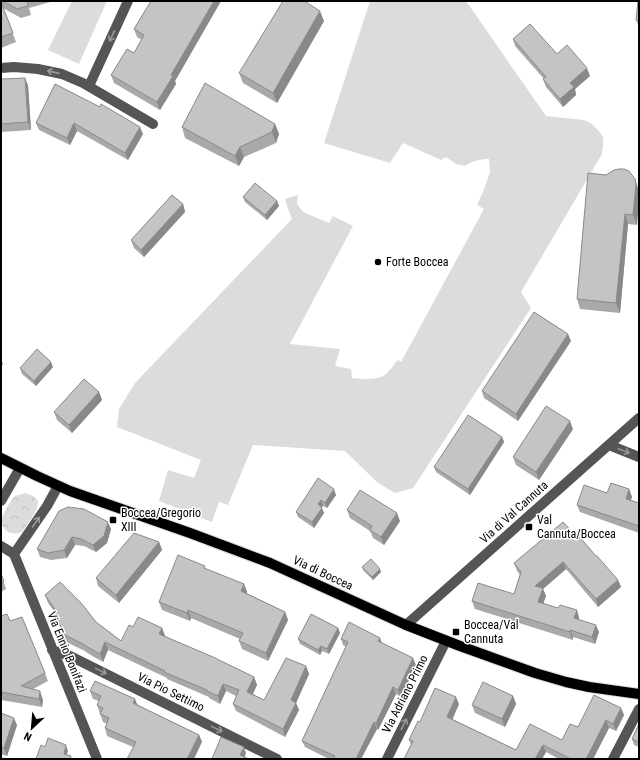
<svg xmlns="http://www.w3.org/2000/svg" width="640" height="760" font-family="'Roboto Condensed',sans-serif">
  <defs>
    <pattern id="park-crowns" width="20" height="18" patternUnits="userSpaceOnUse"><rect width="20" height="18" fill="#dcdcdc"/><path d="M2 6a3 3 0 1 1 6 0M12 15a3 3 0 1 1 6 0" fill="none" stroke="#bbb"/></pattern>
  </defs>
  <rect width="100%" height="100%" fill="#fff"/>
  <path fill="#dcdcdc" d="M72,1H107L79,64L48,50Z
    M370,1H466L546,116L584,120L592,124L598,130L603,137V145L602,154L521,292L531,308L413,488L395,493L378,483L345,451L253,445L228,505L219,502L212,522L159,501L168,470L194,478L201,460L117,427L119,409L135,383L292,219L288,209L285,199L298,195L297,204L303,212L329,223L333,216L353,226L290,344L340,349L335,366L351,369L352,378C359,379 376,380 383,376C388,374 394,364 398,360L401,362L484,209L477,205L483,192L490,172L489,159C479,159 473,161 465,166L456,164L446,157L441,160L403,143L390,163L324,143Z"/>
  <path fill="url(#park-crowns)" d="M25,493C29,494 37,497 38,502C39,509 26,526 22,532C13,536 0,532 2,518C4,512 10,502 15,496Z"/>
  <g fill="none" stroke-linecap="round" stroke-linejoin="round">
    <defs>
      <path id="major" d="M1,458L37,476L70,491L190,533L270,563L406,625L460,646L535,673L566,682L589,687L639,694"/>
    </defs>
    <use href="#major" stroke="#dbdbdb" stroke-width="12"/>
    <path stroke="#555" stroke-width="10" d="M1,68L14,67L38,69L62,74L83,83L153,124
      M89,86L128,1
      M609,445L639,457
      M1,501L20,468
      M1,546L14,554
      M14,554L97,759
      M14,554L47,506L58,486
      M406,625L639,418
      M52,650L70,656L277,759
      M387,759L446,641
      M613,759L639,709"/>
    <use href="#major" stroke="#000" stroke-width="10"/>
  </g>
  <path fill="#a9a9a9" d="M1,1H54L29,8L31,15L21,18L3,8L16,42L1,48Z
    M151,1H221L175,81L176,84L160,110L114,83L111,75L134,53L142,40L137,37L134,29Z
    M639,1V27L636,20Z
    M324,21L277,103L243,83L239,73Z
    M513,39L557,54L590,76L575,89L576,95L563,107L546,87L543,79H544L515,46Z
    M1,79L28,85L31,130L1,132Z
    M55,84L143,134L128,160L77,131L70,145L39,130L36,123Z
    M275,124L279,134L276,143L244,157L239,166L185,138L182,127Z
    M635,179L637,225L628,224L620,313L580,309L577,299Z
    M243,197L277,201L279,206L267,220L245,202Z
    M183,204L185,212L144,257L134,248L131,240Z
    M571,341L518,421L484,398L482,391Z
    M53,367L36,386L22,374L20,368Z
    M99,392L102,400L72,433L57,420L54,412Z
    M573,429L539,480L516,465L513,457Z
    M502,437L504,442L470,495L436,472L434,467Z
    M318,478L336,495L327,508L323,506L321,507L324,513L314,528L298,517L296,512Z
    M629,489L632,497L631,500L639,503V533L580,512L577,505L607,493Z
    M68,507L111,529L107,543L96,552L84,546L75,545L67,558L51,560L40,557L37,549Z
    M347,510L400,521L384,545L373,538L370,531L350,518Z
    M574,534L596,556L618,580L621,587L598,607L566,569L543,589L546,596L543,603L558,608L577,610L579,618V619L599,632L595,644L573,637V640L475,609L472,601L514,594L520,575L517,571L514,563Z
    M159,542L162,550L119,603L98,586L96,578Z
    M362,567L381,572L373,580L363,570Z
    M206,569L244,584L247,592L246,593L285,612L288,620L268,661L242,649L239,641L240,639L191,618L190,621L162,610L159,602Z
    M1,574L6,589L1,592Z
    M45,595L96,622L121,641L133,627L162,628L165,636L254,677L257,685L253,694L264,700L306,666L309,674L296,703L299,710L285,737L236,711L233,704L236,696L226,691L220,704L209,698V697L167,679V678L108,650L103,662L94,657L83,650L68,643L65,639L57,615L48,603Z
    M1,616L10,621L45,673L48,681L33,689L43,700L42,707L1,700Z
    M338,628L340,633L329,654L322,651L320,655L300,644L298,639Z
    M380,638L382,643L416,665L401,697L396,694L378,730L377,729L361,759H329L305,747L302,741L346,647L343,645L341,639Z
    M90,691L138,705L199,735L202,742L133,747L107,736L105,728L107,724L103,722L97,705L99,701L93,699Z
    M513,696L516,704L505,727L475,713L472,705Z
    M459,704L452,719L516,750L562,740L578,727L621,708L624,715L616,731L609,728L593,759H559L546,752L542,759H404L411,745L409,740L420,722Z
    M1,713L17,725L7,756L1,754Z
    M639,724V747L634,745L632,739Z"/>
  <path fill="#898989" d="M214,1H221L175,81L176,84L160,110L157,102L171,75Z
    M320,11L324,21L277,103L273,93Z
    M587,68L590,76L575,89L576,95L563,107L560,99L570,83Z
    M25,78L28,85L31,130L28,122Z
    M74,123L77,131L70,145L67,138Z
    M275,124L279,134L276,143L272,132Z
    M140,127L143,134L128,160L125,153Z
    M240,147L244,157L239,166L235,156Z
    M635,179L639,191V203L637,225L633,215Z
    M277,201L279,206L267,220L265,215Z
    M183,204L185,212L144,257L141,250Z
    M625,214L628,224L620,313L616,303Z
    M568,334L571,341L518,421L516,414Z
    M1,359L3,364L1,366Z
    M51,362L53,367L36,386L34,381Z
    M99,392L102,400L72,433L69,425Z
    M570,421L573,429L539,480L536,472Z
    M502,437L504,442L470,495L468,489Z
    M334,489L336,495L327,508L325,503Z
    M629,489L632,497L628,506L626,499Z
    M321,500L323,506L320,509L318,504Z
    M322,508L324,513L314,528L312,522Z
    M397,513L400,521L384,545L381,537Z
    M108,522L111,529L107,543L96,552L93,545Z
    M72,537L75,545L67,558L64,550Z
    M159,542L162,550L119,603L116,595Z
    M563,562L566,569L543,589L546,596L541,610L538,602L535,586Z
    M380,569L381,572L373,580L372,577Z
    M618,580L621,587L598,607L596,599Z
    M244,584L247,592L244,599L241,591Z
    M188,610L191,618L190,621L187,613Z
    M577,610L579,618L576,625L574,618Z
    M285,612L288,620L268,661L266,653Z
    M596,625L599,632L595,644L592,637Z
    M162,628L165,636L162,642L159,634Z
    M338,628L340,633L329,654L327,649Z
    M570,630L573,637V640L570,632Z
    M380,638L382,645L378,641Z
    M105,642L108,650L103,662L100,654Z
    M321,646L322,651L320,655L318,650Z
    M413,658L416,665L401,697L398,690Z
    M306,666L309,674L296,703L299,710L285,737L283,729L291,700Z
    M254,677L257,685L250,699L247,692Z
    M223,684L226,691L220,704L218,696Z
    M393,687L396,694L378,730L376,723Z
    M40,691L43,700L42,707L39,699Z
    M513,696L516,704L505,727L502,719Z
    M456,697L459,704L450,725L447,717Z
    M135,699L138,706L133,703Z
    M621,708L624,715L616,731L613,724Z
    M14,718L17,725L7,756L4,748Z
    M606,720L609,728L593,759H586Z
    M374,722L377,729L361,759H356Z
    M199,735L202,742L194,759H187Z
    M66,745L68,751L65,759L64,754Z
    M543,745L546,752L542,759H535Z
    M244,747L246,753L244,759L240,755Z"/>
  <path fill="#c4c4c4" stroke="#898989" d="M3,1H27L28,6L17,9Z
    M151,1H214L171,75L173,76L157,102L111,75L127,49L134,53L144,35L134,29Z
    M283,1H304L320,11L273,93L239,73Z
    M638,1H639V20H636Z
    M1,2L13,33L1,37Z
    M530,24L557,54L567,45L587,68L570,83L574,87L560,99L543,79L546,77L513,39Z
    M25,78L28,122L1,124V79Z
    M205,83L275,124L272,132L240,147L235,156L182,127Z
    M55,84L100,107L101,104L140,127L125,153L74,123L67,138L36,123Z
    M619,169H624L629,171L635,179L636,184L633,215L625,214L616,303L577,299L588,173L606,175L614,170Z
    M255,183L277,201L265,215L243,197Z
    M172,195L183,204L141,250L131,240Z
    M534,312L568,334L516,414L482,391Z
    M37,349L51,362L34,381L20,368Z
    M84,379L99,392L69,425L54,412Z
    M546,406L570,421L536,472L513,457Z
    M468,415L502,437L468,489L434,467Z
    M318,478L334,489L325,503L321,500L318,504L322,508L312,522L296,512Z
    M611,483L629,489L626,499L639,503V526L577,505L584,485L607,493Z
    M360,490L397,513L381,537L370,530L372,526L347,510Z
    M68,507L84,509L108,522L104,536L93,545L81,539L72,537L64,550L48,553L37,549L59,511Z
    M563,522L574,534L576,533L596,556H597L618,580L596,599L563,562L535,586L543,588L538,602L558,608L560,605L577,610L574,618L596,625L592,637L570,630V632L472,601L478,583L514,594L521,572L514,563Z
    M134,533L159,542L116,595L96,578Z
    M178,555L205,566L204,568L244,584L241,591L285,612L266,653L239,641L243,633L188,610L187,613L159,602Z
    M371,559L380,569L372,577L362,567Z
    M1,574L4,581L1,583Z
    M60,582L82,604L96,622L121,641L129,625L133,627L138,617L162,628L159,634L213,657L254,677L247,692L264,700L286,658L306,666L291,700L296,703L283,729L233,704L239,690L223,684L218,696L207,691V690L164,672L165,671L105,642L100,654L91,649L81,643L65,635L62,631L54,608L45,595Z
    M7,614L10,621L22,617L45,673L21,686L40,691L39,699L1,692V616Z
    M311,614L338,628L327,649L321,646L318,650L298,639Z
    M349,622L380,638L378,641L413,658L398,690L393,687L376,723L374,722L356,759H335L334,758L335,756L302,741L348,642L341,639Z
    M95,681L135,699L133,703L199,735L187,759H127L136,742L105,728L109,718L100,714L103,708L97,705L101,696L90,691Z
    M483,682L513,696L502,719L472,705Z
    M435,688L456,697L447,717L516,750L530,724L562,740L570,724L578,727L594,695L621,708L613,724L606,720L586,759H571L543,745L535,759H404L413,741L409,740L418,721L420,722Z
    M1,713L14,718L4,748L1,747Z
    M639,724V742L632,739Z
    M221,737L244,747L240,755L249,759H212Z
    M48,738L66,745L64,754L71,756L70,759H36L41,745L45,747Z"/>
  <defs><path id="oneway-shaft" d="M-6 0H5M1.5-3L5.5 0L1.5 3" fill="none" stroke-width="1.6" stroke-linecap="round" stroke-linejoin="round"/></defs>
  <g stroke="#999">
    <use href="#oneway-shaft" transform="translate(112 36) rotate(115)"/>
    <use href="#oneway-shaft" transform="translate(53 72) rotate(-167)"/>
    <use href="#oneway-shaft" transform="translate(624 451) rotate(22)"/>
    <use href="#oneway-shaft" transform="translate(36 522) rotate(-56)"/>
    <use href="#oneway-shaft" transform="translate(101 671) rotate(26)"/>
    <use href="#oneway-shaft" transform="translate(404 724) rotate(-63)"/>
    <use href="#oneway-shaft" transform="translate(217 729) rotate(26)"/>
  </g>
  <g fill="#000" stroke="#fff" stroke-width="1.5">
    <circle cx="378" cy="262" r="4"/>
    <rect x="109" y="516" width="8" height="8" rx="2"/>
    <rect x="525" y="523" width="8" height="8" rx="2"/>
    <rect x="452" y="628" width="8" height="8" rx="2"/>
  </g>
  <g text-anchor="middle" stroke-width="3" stroke-linejoin="round" paint-order="stroke">
    <g font-size="12" fill="#000" stroke="#fff" text-anchor="start">
      <text x="386" y="266">Forte Boccea</text>
      <text x="121" y="517">Boccea/Gregorio<tspan x="121" dy="14">XIII</tspan></text>
      <text x="537" y="524">Val<tspan x="537" dy="14">Cannuta/Boccea</tspan></text>
      <text x="464" y="629">Boccea/Val<tspan x="464" dy="14">Cannuta</tspan></text>
    </g>
    <g font-size="12" fill="#000" stroke="#fff">
      <text transform="translate(514 512) rotate(-42)" y="4">Via di Val Cannuta</text>
      <text transform="translate(323 573) rotate(25)" y="4">Via di Boccea</text>
      <text transform="translate(67 652) rotate(68)" y="4">Via Ennio Bonifazi</text>
      <text transform="translate(171 692) rotate(26)" y="4">Via Pio Settimo</text>
      <text transform="translate(405 694) rotate(-63)" y="4">Via Adriano Primo</text>
    </g>
  </g>
  <rect width="640" height="760" fill="none" stroke="#000000" stroke-width="4"/>
  <g transform="translate(32 728) rotate(206)" stroke="#ffffff" stroke-width="3" paint-order="stroke">
  <path d="M0-3L7 15L0 10L-7 15Z" fill="#000000"/>
  <text y="-6" font-size="11" font-weight="bold" text-anchor="middle" fill="#000000">N</text>
  </g>
</svg>
